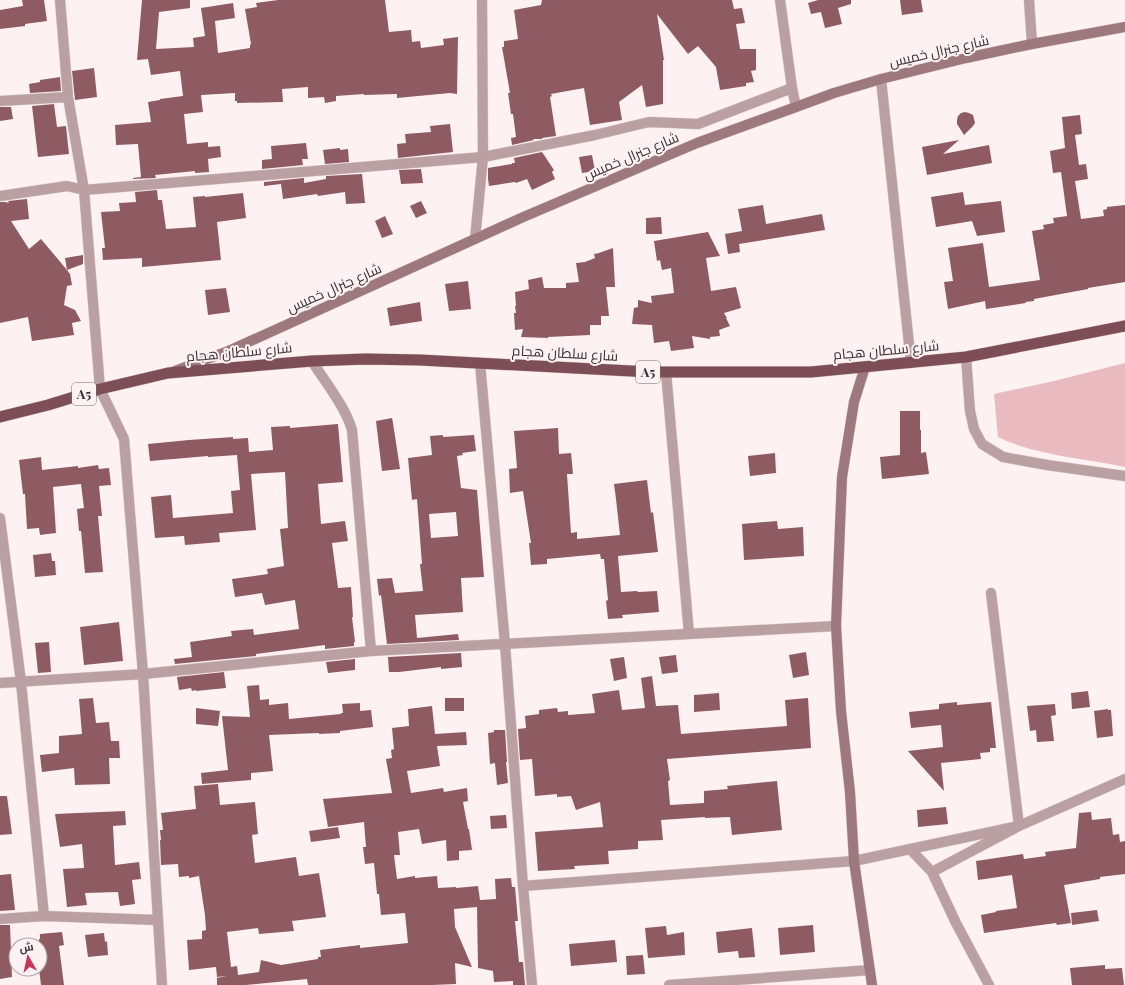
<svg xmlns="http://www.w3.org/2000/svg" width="1125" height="985" font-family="'Playfair Display',Cairo,serif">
  <rect width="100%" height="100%" fill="#fef1f2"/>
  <path fill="#e9bbc1" d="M1125,363V467C1083,458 1037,456 998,437L994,394L1054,381Z"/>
  <path fill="#8f5b63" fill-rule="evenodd" d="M22,0H44L47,21L25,24V26L0,29V10L23,6Z
    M142,0H190V8L159,12L156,49L194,47L193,38L205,36L201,8L233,3L235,18L215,21L218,53L250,48V45L251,44L245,9L257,7L256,3L278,0H385L389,32L411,30L412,42L420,41L421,48L444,45L443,39L458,37L457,94L450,93L397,98V94L364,95V94L336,96V101L325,103L324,97L308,98V87L282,89L283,102L237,103V101H235V93L201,95L203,112L184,114L187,144L208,142V147L220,146L221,157L208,159L209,172L195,173V171L155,175L156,178L133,179V178L141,177L138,144L116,145L115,125L151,122L148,102L160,100V99L183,96L180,71L151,75L148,59L137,60Z
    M542,0H732L734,9L742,8L745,23L736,24L740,49H756V70L751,71L754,82L746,83V86L720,90L716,67L698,46L688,54L657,14L664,60H663V104L646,107L642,85L619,102L622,120L590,125L584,88L551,94L552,96L550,97L556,136L542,138V139H533L534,140L512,145L511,138L516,137L513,114H511L508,93H510L502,47H504V41L518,39L514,10L541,5Z
    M818,0H851V4L838,8L842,24L825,28L821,12L811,14L808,3Z
    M900,0H921L923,12L902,15Z
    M94,68L97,97L75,100L72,71Z
    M60,77L61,91L30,93L29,84L40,82V80Z
    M54,104L57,127L66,126L69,154L38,157L32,106Z
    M0,107H11L13,119L0,121Z
    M965,112L969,113L973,115L975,123L973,126L964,135L957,124V120L958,116L961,113Z
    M1080,115L1082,134L1075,135L1079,165L1086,164L1088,179L1075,181L1081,219L1104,216L1103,210L1107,209V207L1125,205V282L1088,288V289L1034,299V301L1025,302L1026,303L986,309L985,301L948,309L944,282L953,281L948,248L983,243L989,287L1040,280L1032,231L1044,229L1043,225L1054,223L1053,218L1067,216L1061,172L1053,173L1050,151L1065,148L1062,117Z
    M450,124L453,152L398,158L397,144L406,143L405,134L431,132L430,126Z
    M959,140L943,154L989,145L992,163L927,175L922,147Z
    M306,143L308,159H302L303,165L262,169V160L272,159L271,146Z
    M340,148V150L348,149L349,162L325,164L323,150Z
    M542,152L554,170L552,172L555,179L532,190L527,179L516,183L515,182L489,186L488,179V168L512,164V163H515L514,158Z
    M592,155L595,171L582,173L579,157Z
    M421,169L423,183L401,184L399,170Z
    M362,174L365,203L346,204L345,192L318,196L317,194L283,199L281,184L264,186V182L304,178V183L326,179V176Z
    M157,190L158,200H162L166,229L196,227L193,197L205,196V197L243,193L246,218L217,222L221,260L142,267V258L103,260L102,248H105L101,212L120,211L119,203L136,202L135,192Z
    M963,192L965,205L1001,201L1005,232L977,236L972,221L936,227L931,197Z
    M27,199L29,219L11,221L29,249L41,239L67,270L65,258L83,255V264L67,270L70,274L72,285L67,286L64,305L75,310L81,321L72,323L74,335L32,341L28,317L0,323V202H5L9,203L8,201Z
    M421,201L427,213L416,218L410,206Z
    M763,205L766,224L822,214L825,230L739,244L740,252L728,254L725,234L742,231L738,209Z
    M385,216L393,234L382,238L375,221Z
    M661,217L662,234H646V218Z
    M708,232L720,256L706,258L711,291L736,287L741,308L724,313L727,318H726L730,326L719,330L720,336L710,337V339L692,336L694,348L671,351L669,341L654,343L652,325L632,324L634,308L638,307V300L652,303L651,296L674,293L671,268L662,270L660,260L657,261L654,241Z
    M613,248L615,287H606L609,316H601V325H590V335L548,337V338L521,337L523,329L515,330L514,313H516L515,306H516L515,292L529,289L528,280L542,277L544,288H566V283L579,282L576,263L585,262L595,258L594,254L599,253Z
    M468,281L471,309L449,311L445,284Z
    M226,288L230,312L208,315L205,290Z
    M420,302L422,321L390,326L387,308Z
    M900,411H920V430H921V453L926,452L929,474L882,479L880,457L900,455Z
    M392,418L393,423L400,469L382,471L376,421Z
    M338,424L343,482L318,484L321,524L345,521L348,541L332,543L338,588L351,587L353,617H352L355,642H354V646L325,649V645L256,654V656L175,664L174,659L192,657L190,642L232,636L231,631L253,629L254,635L299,629L295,600L265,605L262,593L235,597L232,579L268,574L267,569L284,566L280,529L288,528L285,472L251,474L256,530L219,533L220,542L185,545L184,536L155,538L151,497L171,495L173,518L233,513L231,491L240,490L237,455L208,457V456L150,461L148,444L189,440L233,437V439L248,438L249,452L273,450L271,427L290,426V428Z
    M558,428L559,454L571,453L573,474H567L571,533L577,532V539L620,535L616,499L614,484L647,480L651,513L653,512L658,552L618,556L621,592L637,591L638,592L657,591L659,612L622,615L623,618L608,619L606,601L608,600L604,559H601L600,554L547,559V564L531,565L529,543H531L523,491L510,493L509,469L517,468L514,431Z
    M443,435V437L474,435L476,451L462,453L463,455L457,456L461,488L477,490L484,577L461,578L463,612L415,615L417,638L458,634L459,640L387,644L381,595L379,596L377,579L392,578L395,593L423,591L420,564H422L417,499L412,500L408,458L432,455L430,436ZM456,512L458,536L431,538L429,514Z
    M775,453L776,473L750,476L748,456Z
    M41,457L42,470L78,466V468L98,465L99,469L109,468L111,485L99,486L102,516H98L103,572L85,573L81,531H79L77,509L84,508L81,484L53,487L56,533L40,535L39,528L27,529L25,494H23L19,460Z
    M777,521L778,529L803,527L804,556L744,560L742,524Z
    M51,553L52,561H55L56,575L35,577L33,555Z
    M119,622L123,661L84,665L80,627Z
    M49,642L51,672L38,673L35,643Z
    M806,652L809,675L793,678L789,655Z
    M461,653L462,667L441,669V667L399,672H389L388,657Z
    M676,655L678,672L662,674L659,657Z
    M624,657L627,678L614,681L610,659Z
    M355,659V670L328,673L326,662Z
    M224,672L226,688L196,691V690L192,691L191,688L179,690L177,677Z
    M652,676L656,706L678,705L681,734L787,726L785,700L808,698L811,748L667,759L670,780L668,781L670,805L704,803V791L728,789L727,786L777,781L782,830L732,835L730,817L705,818V817L661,820L663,840L638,841V849L608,851L609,864L574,866L575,869L538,871L535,832L603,827L600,802L576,810L571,796L557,797V794L535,796L532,759L520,760L518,729L526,728L525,716L539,714V710L557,708L558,712L568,711V715L595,713L592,694L619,690L622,710L645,708L641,678Z
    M259,685L260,700L269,699V705L288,703L289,719L341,714V713H343L342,704L360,703V711L371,710L373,727L340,731V733L319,734V733L269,735L273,771L251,773V780L202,784L201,773L228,770L222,716L250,717L247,686Z
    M1088,691L1090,707L1072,709L1071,693Z
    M719,693L720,710L694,712V695Z
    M93,698L96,723L109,722L111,741H119L120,758H109L110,784L75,785L74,768L42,772L40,755L59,753V736L82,734L79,699Z
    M445,698H464V711H445Z
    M957,702V705L991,702L996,748H990V752L980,753L981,759L941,763L944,791L908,751L943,747L941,725L911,728L909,712L939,709V704Z
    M1055,704L1056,715L1051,716L1054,741L1037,742L1036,730L1030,731L1027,706Z
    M432,706L435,734L466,732L467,745L437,746L440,766L407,771L411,793L443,788L444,792L467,788L468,801L463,802L468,829H469L472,850L459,851V860L447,861L446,840L422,844L419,829L398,832L400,855H394L397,879L415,876V878L437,876L438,888L456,887V888L478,886L480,900L496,899L495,879L511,878L512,887H515L518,921H515L519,962H523L525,985H513V981L494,982L493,971L478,968L477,907L454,909L455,927L472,967L455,963L456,984L432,985H308L307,979L246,985H217V978L226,976L217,977L216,967L189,970L187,940L202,939V931L206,930L205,915L199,876L189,878V876L179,877L178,864L161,865L160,840H161L160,830H163L161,813L196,809L194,786L218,784L220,805L255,802L258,834L252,835L255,863L296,857L299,876L319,873L326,917L292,921L294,931L259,934L258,928L227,932L231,967L237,966L238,975L259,972L261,960L281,965L318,959V957H321L320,950L360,945V948L408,943L405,913L381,915L379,894H377L374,863L365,864L363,847H366L364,822L328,827L323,799L392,793L386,759L392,758L391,750L394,749L392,728L409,726L408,709Z
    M196,708L220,711L218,726L196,724Z
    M1108,709V710H1111L1113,736L1097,738L1094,711Z
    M494,730H505L507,762H506L508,783L497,785L495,763L490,764L488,733L494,732Z
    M0,796H7L12,834L0,835Z
    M946,807L948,824L918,827L917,810Z
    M125,811L126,825L113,826L115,865L139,862L141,879L132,880L135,904L120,906L118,892L85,893L87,905L67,907L63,869L84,868L82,844L60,847L55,814Z
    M1091,812L1092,820L1111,818L1113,835L1119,834L1120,842L1125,841V874L1100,877V879L1064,885L1071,923L1057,925L1056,923L984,933L981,915L996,912V911L1017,908L1012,875L978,880L976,861L1023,854L1024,859L1046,856L1045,852L1076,848L1079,813Z
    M506,815L507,828L491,829L490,816Z
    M338,827L340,838L311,842L309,831Z
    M11,874L15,910L0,911V875Z
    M1097,910L1099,921L1072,925L1071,913Z
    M0,925H10L12,977L0,979Z
    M813,925L815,952L780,955L778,928Z
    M666,926L667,935L684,932L685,955L648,958L645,928Z
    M752,928L755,957L739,958L738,951L718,953L716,932Z
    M62,932L64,945L59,946L64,985H41L39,969H40L39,939H40V934Z
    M104,933L105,942L107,941L108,955L88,957L85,935Z
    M615,940L617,962L571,966L569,944Z
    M643,955L645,974L627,975L626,956Z
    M1105,965V969L1122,968L1124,985H1072L1070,968Z"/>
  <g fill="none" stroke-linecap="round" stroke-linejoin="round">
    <defs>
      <path id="minor" d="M60,0L68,97L84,190L100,389L124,439L143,674L162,985
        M780,0L792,88L796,107
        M1029,0L1032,44
        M881,79L911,363
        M0,101L68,97
        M0,196L67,186L84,190L483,157L595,135L649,122L698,124L792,88
        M475,239L483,157L482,0
        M966,357L970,411L974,429L982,444L1003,457L1047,465L1125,476
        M312,361C325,382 345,406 352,430L371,651
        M480,363L505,644L523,886L532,985
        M666,372L689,634
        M0,518L21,682L44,916
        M0,683L143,674L371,651L836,626
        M910,849L932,872
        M523,886L854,861L1019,826L1125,779
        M0,919L44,916L158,920
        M669,985L870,970
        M989,985L956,923L932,872L1019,826L991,593"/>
      <path id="secondary" d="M865,367L854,402L842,477L836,626L841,711L850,792L854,861L872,985
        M175,371L226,352L264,335L521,218L697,143L796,107L834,93L881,79L966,58L1032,44L1125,27"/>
      <path id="trunk" d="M0,417L48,405L100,389L168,373L312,361L365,359L420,360L650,372H811L966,357L1125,326"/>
    </defs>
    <use href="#minor" stroke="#dbcecf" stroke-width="11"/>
    <use href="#secondary" stroke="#dbcecf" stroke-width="11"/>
    <use href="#trunk" stroke="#dbcecf" stroke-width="12"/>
    <use href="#minor" stroke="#bba0a3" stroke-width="10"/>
    <use href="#secondary" stroke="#9d787d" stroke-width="10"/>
    <use href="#trunk" stroke="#7e4e56" stroke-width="11"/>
  </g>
  <g text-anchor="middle" stroke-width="4" stroke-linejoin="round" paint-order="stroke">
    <g fill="#fef1f2" stroke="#746a6b" stroke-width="1">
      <rect x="636" y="361" width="24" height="22" rx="3"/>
      <rect x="72" y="383" width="24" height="22" rx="3"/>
    </g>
    <g font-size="13" font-weight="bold" fill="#393031">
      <text x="648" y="377">A5</text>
      <text x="84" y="399">A5</text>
    </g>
    <g font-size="14" fill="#393031" stroke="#fef1f2">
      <text transform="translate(939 51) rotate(-13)" y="5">شارع جنرال خميس</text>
      <text transform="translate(631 156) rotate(-23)" y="5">شارع جنرال خميس</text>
      <text transform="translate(334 288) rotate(-24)" y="5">شارع جنرال خميس</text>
      <text transform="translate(886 350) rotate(-5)" y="5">شارع سلطان هجام</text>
      <text transform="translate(239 352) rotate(-5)" y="5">شارع سلطان هجام</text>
      <text transform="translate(565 353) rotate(3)" y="5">شارع سلطان هجام</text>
    </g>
  </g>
  <g transform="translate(28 957) rotate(351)"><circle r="19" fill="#fef1f2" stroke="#afa4a5"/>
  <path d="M0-3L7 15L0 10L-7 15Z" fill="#c5365c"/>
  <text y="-6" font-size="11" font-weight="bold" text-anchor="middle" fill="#393031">ش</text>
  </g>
</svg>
